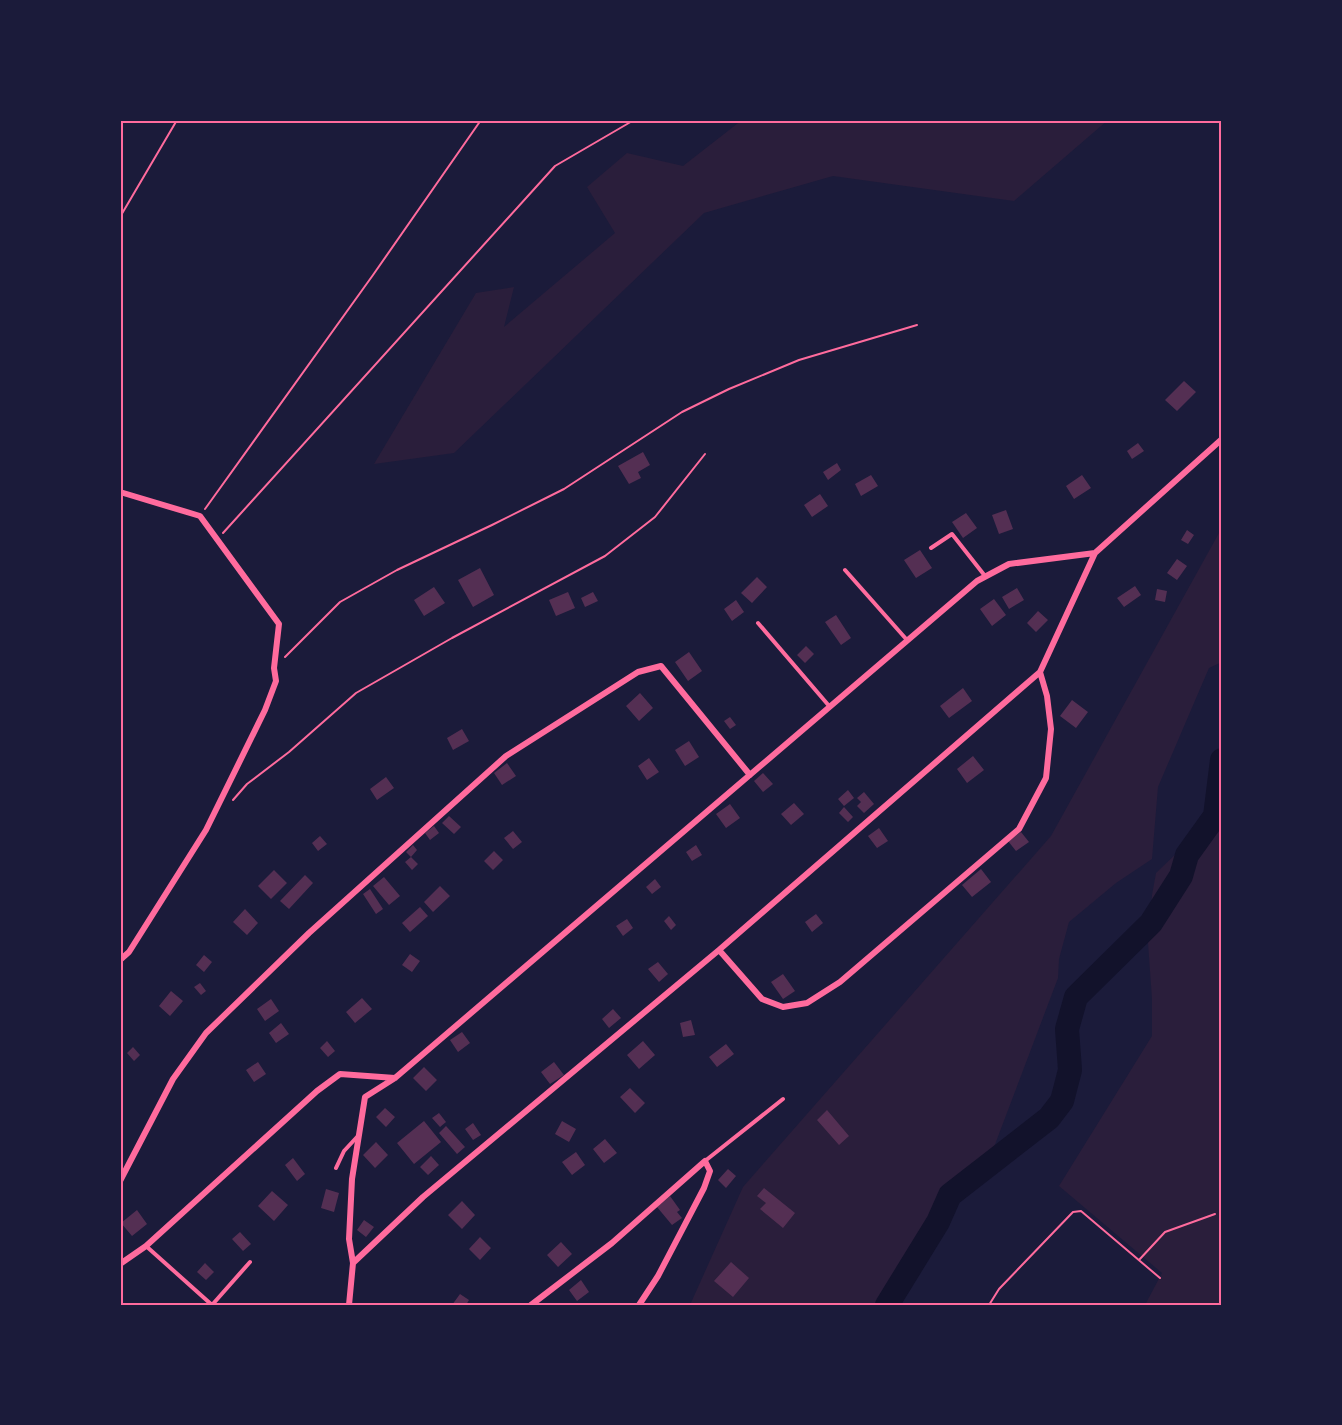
<svg xmlns="http://www.w3.org/2000/svg" width="1342" height="1425" font-family="'Archivo Narrow',sans-serif">
  <rect width="100%" height="100%" fill="#1b1b3a"/>
  <path fill="#2a1e3b" d="M742,120H1108L1014,201L833,176L704,213L454,453L374,464L476,293L514,287L504,327L615,233L587,187L627,153L683,166Z
    M1219,533L1222,534V662L1209,668L1158,787L1152,859L1116,883L1069,922L1059,959L1058,978L991,1155L944,1192L877,1305H690L743,1187L1051,836Z
    M1222,827V1305H1145L1162,1273L1059,1186L1152,1036V999L1148,943L1152,895L1156,873L1180,850Z"/>
  <g fill="none" stroke-linecap="round" stroke-linejoin="round">
    <path stroke="#12122b" stroke-width="24" d="M887,1305L938,1222L950,1195L1049,1118L1062,1101L1070,1070L1067,1029L1076,997L1151,923L1181,876L1187,855L1215,816L1222,760"/>
  </g>
  <path fill="#542f53" d="M1184,381L1196,392L1177,411L1165,400Z
    M1138,443L1144,451L1132,459L1127,451Z
    M643,452L650,465L638,472L641,478L629,484L618,466Z
    M837,463L841,470L828,480L823,472Z
    M871,475L878,486L861,496L855,484Z
    M1082,475L1091,488L1074,499L1066,486Z
    M820,494L828,506L812,517L804,505Z
    M1006,510L1013,529L999,534L992,515Z
    M966,513L977,528L963,538L952,522Z
    M1187,530L1194,535L1188,544L1181,540Z
    M920,550L932,568L916,578L904,560Z
    M1177,559L1187,566L1177,580L1167,573Z
    M480,568L494,595L473,607L458,580Z
    M757,577L767,587L752,603L741,593Z
    M1135,586L1141,595L1124,607L1117,598Z
    M434,587L445,603L424,616L414,600Z
    M1017,588L1024,600L1009,609L1002,597Z
    M1157,589L1167,591L1165,602L1155,600Z
    M568,592L575,608L556,616L549,600Z
    M593,592L598,601L585,607L581,598Z
    M994,599L1006,615L992,626L980,609Z
    M736,600L744,612L732,621L724,609Z
    M1038,611L1048,620L1036,632L1027,623Z
    M836,615L851,638L841,645L825,622Z
    M806,646L814,654L805,663L797,655Z
    M689,652L702,671L688,681L675,662Z
    M963,688L972,701L949,718L940,706Z
    M640,693L653,708L639,721L626,706Z
    M1072,700L1088,712L1076,728L1060,716Z
    M730,717L736,725L730,729L724,721Z
    M462,729L469,741L453,750L447,738Z
    M689,741L699,757L685,766L675,750Z
    M973,756L984,770L967,783L957,769Z
    M649,758L659,772L647,780L638,766Z
    M507,763L516,776L502,785L494,773Z
    M763,773L773,784L763,792L754,781Z
    M386,777L394,788L377,800L370,789Z
    M848,790L854,798L844,806L838,799Z
    M864,792L874,804L864,813L857,806L861,802L857,798Z
    M794,803L804,814L791,825L781,814Z
    M730,804L740,818L726,828L716,814Z
    M844,807L853,817L848,822L839,813Z
    M449,816L461,827L454,834L442,823Z
    M434,826L439,833L430,840L425,833Z
    M879,828L888,841L877,848L868,836Z
    M513,831L522,842L513,849L504,838Z
    M1021,832L1029,842L1016,851L1008,841Z
    M320,836L327,844L318,851L312,843Z
    M413,845L417,850L411,857L406,852Z
    M696,845L702,855L692,861L686,852Z
    M494,851L503,860L493,870L484,861Z
    M411,857L418,864L412,870L405,862Z
    M981,869L991,882L972,897L962,885Z
    M274,870L287,883L271,899L258,886Z
    M305,875L313,883L289,909L280,901Z
    M384,877L400,896L389,905L373,886Z
    M655,879L661,887L652,894L646,887Z
    M440,886L450,896L433,912L424,902Z
    M370,889L383,909L376,914L363,894Z
    M420,907L428,916L410,932L402,923Z
    M245,909L258,923L247,935L233,922Z
    M816,914L823,923L812,932L805,922Z
    M669,916L676,925L671,930L664,921Z
    M627,919L633,928L623,936L616,926Z
    M410,954L420,961L412,972L402,965Z
    M204,955L212,962L204,972L196,965Z
    M658,962L668,974L659,982L648,969Z
    M783,974L795,991L783,999L771,982Z
    M200,983L206,991L201,995L194,987Z
    M171,991L183,1001L170,1016L159,1006Z
    M362,998L372,1009L355,1023L346,1012Z
    M271,999L279,1011L265,1021L257,1009Z
    M613,1009L621,1018L609,1028L602,1019Z
    M691,1020L695,1035L683,1037L680,1023Z
    M281,1023L289,1034L276,1043L269,1033Z
    M462,1032L470,1043L458,1052L450,1040Z
    M327,1041L335,1051L328,1057L320,1048Z
    M643,1041L655,1055L639,1069L627,1055Z
    M726,1044L734,1054L717,1067L709,1057Z
    M133,1047L140,1055L134,1061L127,1053Z
    M258,1062L266,1074L254,1082L246,1070Z
    M554,1062L564,1075L550,1084L541,1072Z
    M424,1067L437,1080L426,1091L413,1078Z
    M630,1088L645,1103L635,1113L620,1097Z
    M385,1108L395,1117L386,1127L376,1117Z
    M827,1110L849,1136L839,1145L817,1120Z
    M439,1113L446,1122L440,1127L432,1118Z
    M424,1121L441,1142L414,1164L397,1143Z
    M562,1121L576,1129L569,1142L555,1134Z
    M473,1123L481,1135L473,1140L465,1129Z
    M446,1126L465,1147L457,1154L439,1133Z
    M605,1139L617,1153L604,1163L593,1149Z
    M376,1142L388,1155L375,1168L363,1155Z
    M576,1152L585,1165L572,1175L562,1162Z
    M431,1156L439,1165L428,1175L420,1167Z
    M293,1158L305,1174L297,1181L285,1165Z
    M728,1169L736,1176L726,1188L718,1180Z
    M764,1188L795,1213L783,1228L760,1209L766,1203L757,1196Z
    M326,1189L339,1193L334,1212L321,1208Z
    M272,1191L288,1205L274,1221L258,1206Z
    M670,1196L680,1210L677,1212L682,1218L672,1225L657,1207Z
    M462,1201L475,1215L462,1229L448,1215Z
    M137,1210L147,1224L132,1236L121,1223Z
    M364,1220L374,1227L366,1237L357,1230Z
    M240,1232L251,1244L243,1251L232,1239Z
    M480,1237L491,1248L480,1260L469,1249Z
    M561,1242L572,1254L558,1267L547,1255Z
    M731,1262L749,1278L733,1297L714,1281Z
    M205,1263L214,1272L206,1280L197,1272Z
    M581,1280L589,1292L577,1301L569,1290Z
    M460,1294L469,1300L466,1305H452Z"/>
  <g fill="none" stroke-linecap="round" stroke-linejoin="round">
    <path stroke="#ff6b9d" stroke-width="2" d="M120,217L177,120
      M205,509L373,275L481,120
      M223,533L555,166L634,120
      M285,657L340,602L397,570L492,525L564,489L682,412L729,389L799,360L917,325
      M233,800L247,784L289,752L356,693L452,638L605,556L655,517L705,454
      M1139,1260L1165,1232L1215,1214
      M989,1305L999,1289L1073,1212L1081,1211L1160,1278"/>
    <path stroke="#ff6b9d" stroke-width="4" d="M931,548L952,534L985,576
      M845,570L907,640
      M758,623L830,707
      M705,1161L783,1099
      M336,1168L344,1151L357,1137
      M146,1246L212,1305
      M212,1305L250,1262"/>
    <path stroke="#ff6b9d" stroke-width="6" d="M120,492L200,516L279,624L274,668L276,681L265,710L206,830L129,952L120,960
      M719,950L762,999L783,1007L807,1003L840,982L1019,829L1046,778L1051,729L1047,696L1040,672
      M120,1181L173,1079L206,1033L309,933L506,756L638,672L661,666L750,775
      M353,1263L349,1239L352,1179L365,1097L395,1078L977,581L1009,564L1095,553L1222,439
      M120,1264L146,1246L317,1091L340,1074L395,1078
      M349,1305L353,1263L423,1197L719,950L1040,672L1095,553
      M531,1305L612,1243L705,1161L710,1171L704,1188L658,1276L639,1305"/>
  </g>
  <rect width="1342" height="1425" fill="none" stroke="#1b1b3a" stroke-width="243"/>
  <rect x="122" y="122" width="1098" height="1182" fill="none" stroke="#ff6b9d" stroke-width="2"/>
</svg>
